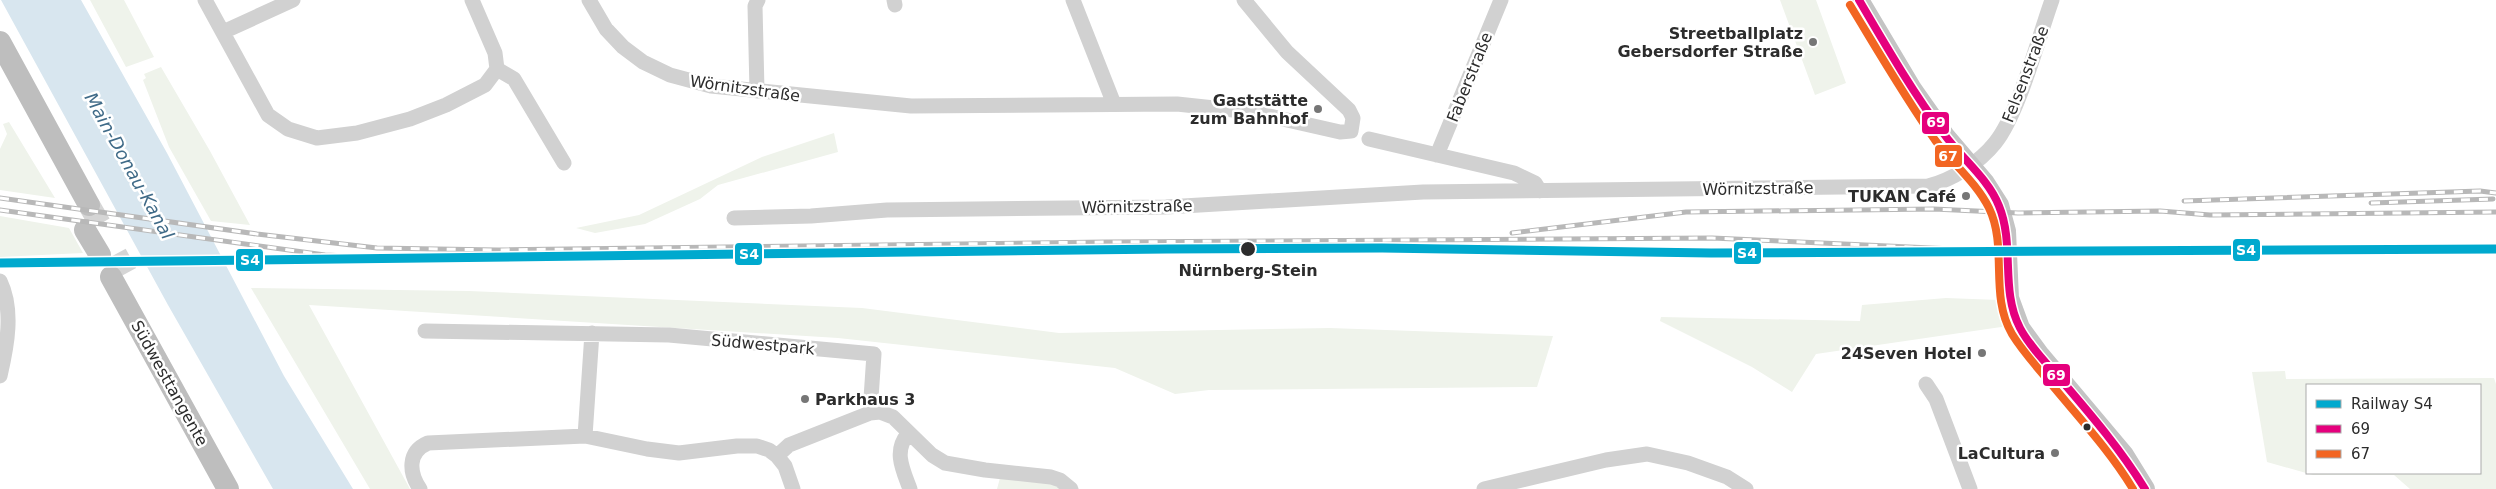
<svg xmlns="http://www.w3.org/2000/svg" width="2496" height="489" font-family="'DejaVu Sans',sans-serif">
  <rect width="100%" height="100%" fill="#fff"/>
  <path fill="#eff3eb" fill-rule="evenodd" d="M90,0H124L154,57L126,67Z
    M1780,0H1816L1846,83L1815,95Z
    M161,67L210,151L250,225L211,221L169,147L143,80L146,78L144,74Z
    M9,122L55,198L0,190V149L7,134L3,124Z
    M834,133L838,152L718,185L700,199L645,224L595,233L576,228L639,215L762,157Z
    M0,216L69,228L83,253L0,257Z
    M251,288L469,291L862,308L1059,333L1330,328L1553,336L1537,387L1209,390L1175,394L1115,368L838,338L309,305L410,489H370Z
    M1946,298L1999,300L2008,326L1816,354L1792,392L1752,367L1660,321L1661,317L1860,321L1862,305Z
    M2285,371L2286,379L2494,378L2496,384V489H2410L2394,475H2313L2267,462L2252,372ZM2307,385H2480V473H2307Z
    M1000,478L1050,483L1063,489H997Z"/>
  <path fill="#d8e6ef" d="M1,0H81L167,153L284,376L353,489H273L168,305Z"/>
  <g fill="none" stroke-linecap="round" stroke-linejoin="round">
    <path stroke="#d5d5d5" stroke-width="22" stroke-dasharray="22 11" stroke-linecap="butt" d="M89,205L104,231
      M116,254L129,278"/>
    <path stroke="#d1d1d1" stroke-width="15" d="M205,0L268,115L288,129L317,138L357,133L410,119L446,105L485,85L497,69L495,53L472,0
      M589,0L606,29L623,47L643,62L670,75L711,86L911,106L1177,104L1252,112L1340,132L1351,131L1353,118L1349,110L1287,52L1244,0
      M894,0L895,5
      M1073,0L1114,104
      M223,32L293,0
      M497,69L514,79L564,163
      M757,91L755,6L758,0
      M1369,139L1514,173L1535,183L1540,191
      M1437,155L1501,0
      M734,218L811,216L887,210L1166,207L1423,192L1928,186C1952,180 1979,163 1995,143C2019,113 2038,39 2052,0
      M0,281C14,310 7,346 0,376
      M425,331L669,335L874,354L870,413
      M1926,384L1936,399L1970,489
      M908,434C893,451 903,470 910,489
      M585,436L592,333
      M777,456L789,445L870,413L880,412L893,417L932,455L945,463L985,470L1051,477L1060,480L1071,489
      M420,489C409,473 407,452 428,443L585,436L647,449L679,453L737,446H757L769,450L777,456L785,466L793,489
      M1484,489L1606,460L1647,454L1688,463L1727,477L1746,489"/>
    <path stroke="#c4c4c4" stroke-width="20" d="M1859,0L1912,89L1945,136L1985,183L1999,205L2006,231L2009,298L2020,328L2039,354L2124,455L2145,489"/>
    <path stroke="#bebebe" stroke-width="22" d="M0,42L89,205
      M85,230L100,255
      M111,277L228,489"/>
    <defs>
      <path id="rail" d="M0,198L257,234L377,248L498,250L1105,242L1712,238L1997,251
        M2184,201L2480,191L2496,193
        M2371,203L2493,199
        M0,210L325,255L414,259
        M1512,233L1686,212L1934,209L2018,213L2160,211L2210,215L2496,212"/>
    </defs>
    <use href="#rail" stroke="#b8b8b8" stroke-width="5"/>
    <use href="#rail" stroke="#fff" stroke-width="3" stroke-dasharray="9" stroke-linecap="butt"/>
    <defs>
      <path id="bus-1" d="M1859,0C1886,46 1912,91 1944,134C1961,158 1988,178 1999,206C2015,245 2000,290 2020,328C2030,347 2048,365 2062,381C2092,416 2121,450 2145,489"/>
      <path id="bus-2" d="M1850,5C1878,51 1904,96 1935,140C1952,163 1976,182 1989,208C2008,247 1989,295 2012,334C2023,352 2038,368 2052,385C2080,419 2110,451 2133,489"/>
    </defs>
    <use href="#bus-1" stroke="#fff" stroke-width="11"/>
    <use href="#bus-2" stroke="#fff" stroke-width="11"/>
    <use href="#bus-1" stroke="#e5007d" stroke-width="8"/>
    <use href="#bus-2" stroke="#f26522" stroke-width="8"/>
    <defs>
      <path id="rail-1" d="M0,263L1167,249L1382,248L1711,253L2496,249"/>
    </defs>
    <use href="#rail-1" stroke="#fff" stroke-width="12"/>
    <use href="#rail-1" stroke="#00a9ce" stroke-width="9"/>
  </g>
  <g fill="#767676" stroke="#fff" stroke-width="2">
    <circle cx="1813" cy="42" r="5"/>
    <circle cx="1318" cy="109" r="5"/>
    <circle cx="1966" cy="196" r="5"/>
    <circle cx="1982" cy="353" r="5"/>
    <circle cx="805" cy="399" r="5"/>
    <circle cx="2055" cy="453" r="5"/>
  </g>
  <g fill="#2c2c2c" stroke="#fff" stroke-width="2">
    <circle cx="1248" cy="249" r="8"/>
    <circle cx="2087" cy="427" r="4.5"/>
  </g>
  <g text-anchor="middle" stroke-width="5" stroke-linejoin="round" paint-order="stroke">
    <g font-size="16" font-weight="bold" fill="#2c2c2c" stroke="#fff" text-anchor="end">
      <text x="1803" y="39">Streetballplatz<tspan x="1803" dy="18">Gebersdorfer Straße</tspan></text>
      <text x="1308" y="106">Gaststätte<tspan x="1308" dy="18">zum Bahnhof</tspan></text>
      <text x="1956" y="202">TUKAN Café</text>
      <text x="1972" y="359">24Seven Hotel</text>
      <text x="815" y="405" text-anchor="start">Parkhaus 3</text>
      <text x="2045" y="459">LaCultura</text>
    </g>
    <g font-size="16" fill="#2c2c2c" stroke="#fff">
      <text transform="translate(2025 74) rotate(-69)" y="6">Felsenstraße</text>
      <text transform="translate(1469 77) rotate(-68)" y="6">Faberstraße</text>
      <text transform="translate(745 88) rotate(8)" y="6">Wörnitzstraße</text>
      <text transform="translate(1758 188) rotate(-1)" y="6">Wörnitzstraße</text>
      <text transform="translate(1137 206) rotate(-1)" y="6">Wörnitzstraße</text>
      <text transform="translate(763 344) rotate(5)" y="6">Südwestpark</text>
      <text transform="translate(170 383) rotate(61)" y="6">Südwesttangente</text>
    </g>
    <g font-size="16" font-weight="bold" fill="#2c2c2c" stroke="#fff">
      <text x="1248" y="276">Nürnberg-Stein</text>
    </g>
    <g font-size="18" font-style="italic" fill="#406b88" stroke="#fff">
      <text transform="translate(129 166) rotate(61)" y="6">Main-Donau-Kanal</text>
    </g>
  </g>
  <g stroke="#fff" stroke-width="2">
    <rect x="1921" y="111" width="29" height="24" rx="5" fill="#e5007d"/>
    <rect x="1934" y="144" width="29" height="24" rx="5" fill="#f26522"/>
    <rect x="2232" y="238" width="29" height="24" rx="5" fill="#00a9ce"/>
    <rect x="1733" y="241" width="29" height="24" rx="5" fill="#00a9ce"/>
    <rect x="734" y="242" width="29" height="24" rx="5" fill="#00a9ce"/>
    <rect x="235" y="248" width="29" height="24" rx="5" fill="#00a9ce"/>
    <rect x="2042" y="363" width="29" height="24" rx="5" fill="#e5007d"/>
  </g>
  <g font-size="14" text-anchor="middle" font-weight="bold" fill="#fff">
    <text x="1936" y="127">69</text>
    <text x="1948" y="161">67</text>
    <text x="2246" y="255">S4</text>
    <text x="1747" y="258">S4</text>
    <text x="749" y="259">S4</text>
    <text x="250" y="265">S4</text>
    <text x="2056" y="380">69</text>
  </g>
  <rect x="2306" y="384" width="175" height="90" fill="#ffffff" stroke="#ababab"/>
  <rect x="2316" y="400" width="25" height="8" fill="#00a9ce" stroke="#ababab"/>
  <text x="2351" y="409" font-size="15" fill="#2c2c2c">Railway S4</text>
  <rect x="2316" y="425" width="25" height="8" fill="#e5007d" stroke="#ababab"/>
  <text x="2351" y="434" font-size="15" fill="#2c2c2c">69</text>
  <rect x="2316" y="450" width="25" height="8" fill="#f26522" stroke="#ababab"/>
  <text x="2351" y="459" font-size="15" fill="#2c2c2c">67</text>
</svg>
